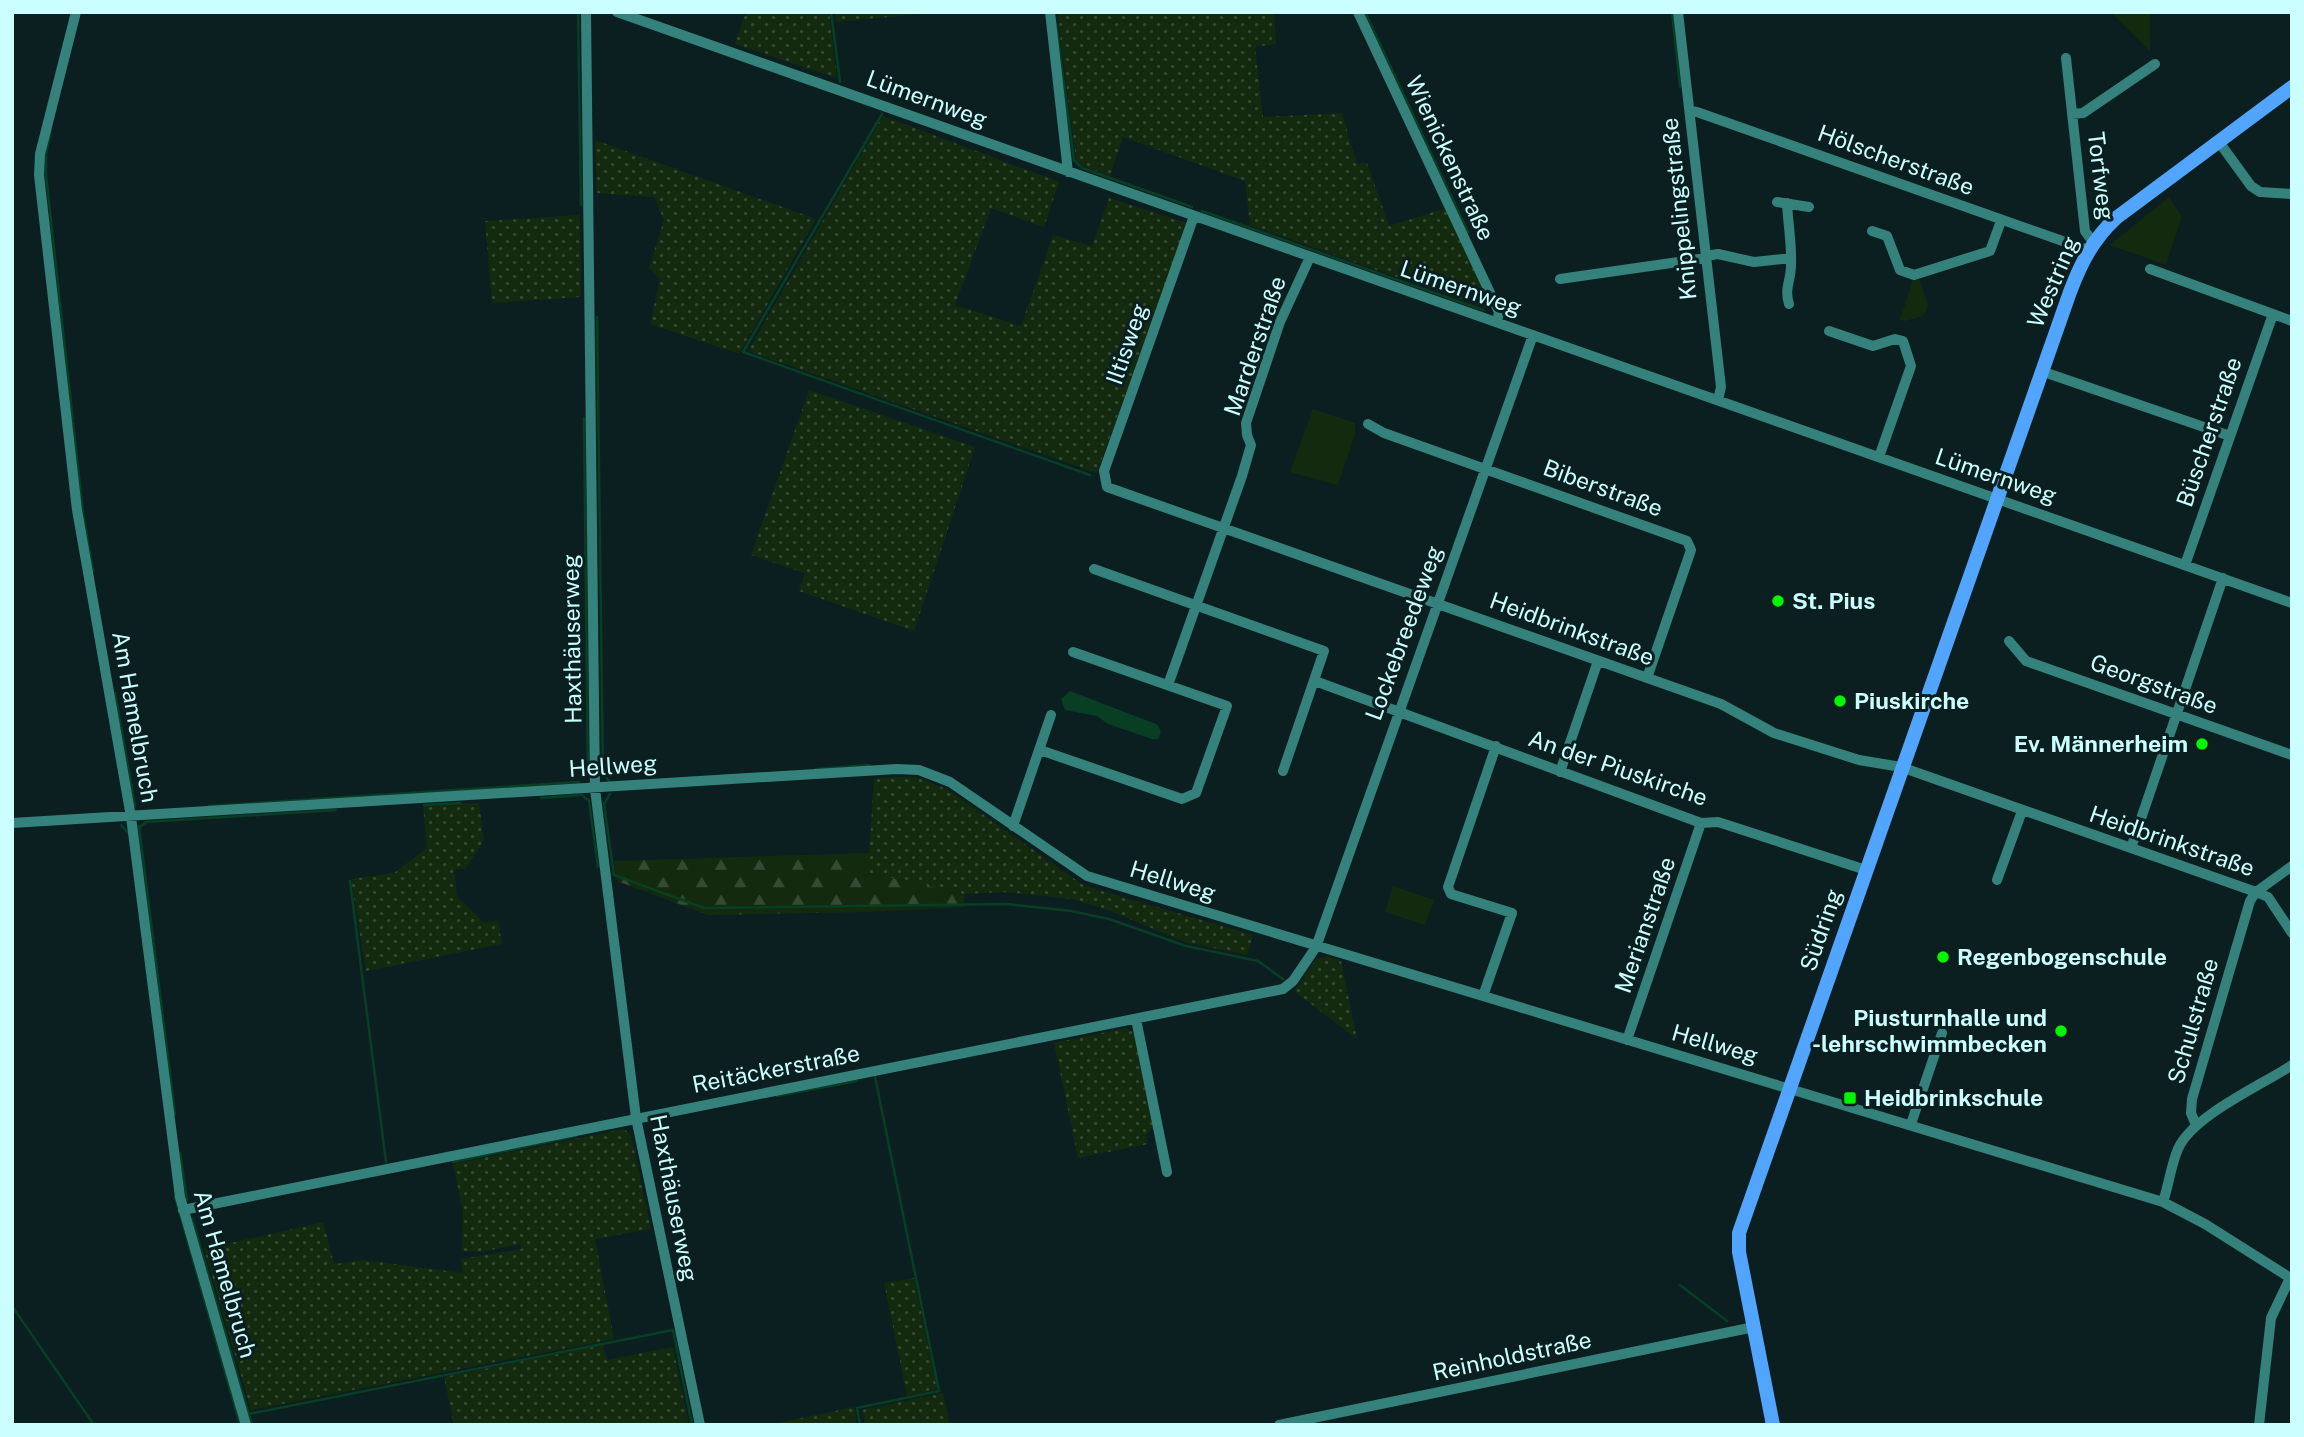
<svg xmlns="http://www.w3.org/2000/svg" width="2304" height="1437" font-family="'Public Sans',sans-serif">
  <defs>
    <pattern id="grass-dots" width="8" height="8" patternUnits="userSpaceOnUse" patternTransform="scale(1.75)"><rect width="8" height="8" fill="#132a0f"/><path d="M2 2h.1M6 6h.1" fill="none" stroke="#344a33" stroke-width="1.8" stroke-linecap="round"/></pattern>
    <pattern id="forest-firs" width="22" height="20" patternUnits="userSpaceOnUse" patternTransform="scale(1.75)"><rect width="22" height="20" fill="#132a0f"/><path d="M5 1l3.5 6h-7zM16 11l3.5 6h-7z" fill="#344a33"/></pattern>
  </defs>
  <rect width="100%" height="100%" fill="#0c1f20"/>
  <path fill="url(#grass-dots)" d="M746,12H829L837,78L735,44Z
    M835,12H941L836,22Z
    M1057,12H1274L1276,44L1255,47L1263,117L1342,113L1357,164L1367,163L1389,226L1446,208L1490,305L1487,309L1250,225L1245,181L1123,137L1110,176L1083,166L1076,159Z
    M883,116L1059,182L1044,227L991,208L955,305L1021,326L1053,235L1092,246L1109,198L1187,223L1097,473L748,351Z
    M595,140L816,219L739,354L650,324L660,279L649,268L664,220L654,197L597,193Z
    M580,215L581,297L492,303L485,221Z
    M809,390L975,447L914,631L799,591L805,573L751,555Z
    M900,777L920,778L948,790L1085,886L1253,935L1247,955L1185,942L1108,910L1072,899L1007,892L964,894L868,873L874,778Z
    M479,803L484,840L466,868L454,870L457,897L485,923L498,920L502,944L366,971L351,879L394,873L427,848L423,806Z
    M1327,956L1341,961L1357,1039L1294,991L1316,959Z
    M1126,1028L1136,1034L1154,1127L1146,1135L1148,1144L1078,1158L1054,1043Z
    M624,1129L631,1135L651,1229L595,1239L614,1339L251,1410L204,1249L323,1222L334,1264L363,1260L463,1273L461,1259L522,1249L520,1244L481,1252L462,1251L463,1212L453,1164Z
    M914,1278L937,1389L907,1396L884,1283Z
    M603,1345L607,1360L673,1347L689,1425H454L444,1377Z
    M943,1393L950,1425H865L862,1410Z
    M854,1407L857,1425H768Z"/>
  <path fill="url(#forest-firs)" d="M869,853V873L964,894V907L866,912L708,915L617,881L614,861Z"/>
  <path fill="#132a0f" d="M2111,12H2150V51Z
    M2169,197L2182,216L2166,265L2110,245Z
    M1919,278L1928,305L1923,316L1905,321L1900,320L1913,279Z
    M1313,409L1355,423V434L1338,485L1290,472Z
    M1393,886L1434,900L1425,925L1385,912Z"/>
  <path fill="#073e24" d="M1070,691L1156,724C1161,729 1162,733 1158,739H1152L1108,724L1097,716L1065,710L1061,699Z"/>
  <g fill="none" stroke-linecap="round" stroke-linejoin="round">
    <path stroke="#073e24" stroke-width="2.5" d="M578,12L581,205
      M831,12L840,82
      M1365,12L1468,232
      M1672,12L1680,87
      M1056,23L1074,160L1082,168L1192,207
      M882,114L743,352L1090,475
      M51,130L46,154V175L83,513L93,571
      M1202,211L1483,310
      M597,317L603,774L610,782
      M584,418L588,774
      M115,693L135,806
      M816,769L869,765
      M610,794L604,804L614,875L704,908L1007,904L1071,911L1109,919L1186,946L1258,961L1283,979
      M541,798L582,795L589,801L598,867
      M424,805L461,803
      M209,806L579,782
      M121,825L128,833
      M139,826L175,1114
      M139,828L146,822L336,810
      M350,881L386,1162
      M777,1096L857,1081
      M180,1153L187,1200
      M453,1162L576,1136
      M175,1197L240,1425
      M192,1218L252,1425
      M1680,1285L1727,1321
      M12,1306L94,1425
      M249,1414L673,1330L692,1425
      M860,1425L857,1408L939,1391L875,1077"/>
    <path stroke="#35817c" stroke-width="10" d="M76,12L40,154L39,175L77,510L131,817L180,1197L246,1425
      M586,12L595,789L636,1118L700,1425
      M617,12L2292,603
      M1050,12L1068,172
      M1358,12L1499,312L1497,322
      M1678,12L1721,387L1718,400
      M2066,58L2085,231L2093,242
      M1690,111L1697,112L2088,250
      M2072,114L2083,113L2155,64
      M2219,142L2251,186L2260,192L2292,194
      M1777,202L1809,207
      M1787,203C1788,224 1792,245 1791,265C1791,281 1784,288 1789,304
      M1194,216L1104,471L1107,487L1721,704L1774,733L1859,760L1901,767L2256,892L2268,897L2292,933
      M1872,231L1887,236L1900,270L1914,275L1990,251L2001,221
      M1706,256L1718,254L1754,262L1791,258
      M2150,269L2292,321
      M1560,279L1706,258
      M1829,331L1873,346L1895,339L1903,341L1911,366L1879,457
      M2041,371L2230,436
      M1368,424L1384,433L1687,541L1691,550L1647,678
      M2185,565L2273,314
      M1094,569L1324,651L1283,771
      M2009,641L2026,661L2292,755
      M1315,681L1701,823L1718,822L1866,870
      M1168,685L1242,476L1251,445L1247,435L1246,423L1280,322L1310,257
      M1040,750L1182,799L1196,793L1227,706L1073,652
      M1560,772L1598,661
      M12,823L897,769L919,770L950,782L1087,876L2163,1202L2205,1224L2292,1279
      M1013,826L1051,715
      M2131,848L2223,578
      M1997,880L2022,811
      M1483,996L1512,913L1451,894L1448,887L1496,746
      M1136,1019L1167,1172
      M1627,1040L1701,823
      M1911,1124L1942,1033
      M2196,1125L2191,1113L2192,1099L2250,901L2256,892L2292,866
      M2163,1202C2169,1184 2171,1165 2178,1149C2192,1116 2262,1085 2292,1065
      M183,1210L1283,989L1293,981L1316,947L1533,335
      M1279,1425L1754,1327
      M2259,1425L2271,1318L2290,1278"/>
    <path stroke="#52a5ff" stroke-width="14" d="M1773,1425L1739,1252V1233L2070,292C2081,263 2093,239 2116,218L2292,87"/>
  </g>
  <g fill="#01f600" stroke="#0c1f20" stroke-width="2.5">
    <circle cx="1778" cy="601" r="7"/>
    <circle cx="1840" cy="701" r="7"/>
    <circle cx="2202" cy="744" r="7"/>
    <circle cx="1943" cy="957" r="7"/>
    <circle cx="2061" cy="1031" r="7"/>
    <rect x="1843" y="1091" width="14" height="14" rx="3.5"/>
  </g>
  <g text-anchor="middle" stroke-width="6" stroke-linejoin="round" paint-order="stroke">
    <g font-size="23" fill="#cbffff" stroke="#0c1f20">
      <text transform="translate(927 99) rotate(20)" y="8">Lümernweg</text>
      <text transform="translate(1450 158) rotate(65)" y="8">Wienickenstraße</text>
      <text transform="translate(1896 160) rotate(20)" y="8">Hölscherstraße</text>
      <text transform="translate(2101 176) rotate(83)" y="8">Torfweg</text>
      <text transform="translate(1679 209) rotate(-96)" y="8">Knippelingstraße</text>
      <text transform="translate(2053 282) rotate(-67)" y="8">Westring</text>
      <text transform="translate(1461 288) rotate(19)" y="8">Lümernweg</text>
      <text transform="translate(1127 344) rotate(-71)" y="8">Iltisweg</text>
      <text transform="translate(1255 346) rotate(-71)" y="8">Marderstraße</text>
      <text transform="translate(2209 432) rotate(-71)" y="8">Büscherstraße</text>
      <text transform="translate(1996 476) rotate(19)" y="8">Lümernweg</text>
      <text transform="translate(1603 488) rotate(20)" y="8">Biberstraße</text>
      <text transform="translate(1572 629) rotate(20)" y="8">Heidbrinkstraße</text>
      <text transform="translate(1404 633) rotate(-70)" y="8">Lockebreedeweg</text>
      <text transform="translate(572 639) rotate(-91)" y="8">Haxthäuserweg</text>
      <text transform="translate(2154 684) rotate(20)" y="8">Georgstraße</text>
      <text transform="translate(135 717) rotate(80)" y="8">Am Hamelbruch</text>
      <text transform="translate(613 766) rotate(-4)" y="8">Hellweg</text>
      <text transform="translate(1618 768) rotate(19)" y="8">An der Piuskirche</text>
      <text transform="translate(2172 841) rotate(19)" y="8">Heidbrinkstraße</text>
      <text transform="translate(1173 881) rotate(17)" y="8">Hellweg</text>
      <text transform="translate(1645 925) rotate(-71)" y="8">Merianstraße</text>
      <text transform="translate(1821 930) rotate(-71)" y="8">Südring</text>
      <text transform="translate(2193 1021) rotate(-74)" y="8">Schulstraße</text>
      <text transform="translate(1715 1044) rotate(16)" y="8">Hellweg</text>
      <text transform="translate(776 1069) rotate(-11)" y="8">Reitäckerstraße</text>
      <text transform="translate(674 1198) rotate(79)" y="8">Haxthäuserweg</text>
      <text transform="translate(225 1274) rotate(74)" y="8">Am Hamelbruch</text>
      <text transform="translate(1512 1356) rotate(-12)" y="8">Reinholdstraße</text>
    </g>
    <g font-size="23" font-weight="bold" fill="#cbffff" stroke="#0c1f20" text-anchor="start">
      <text x="1792" y="609">St. Pius</text>
      <text x="1854" y="709">Piuskirche</text>
      <text x="2188" y="752" text-anchor="end">Ev. Männerheim</text>
      <text x="1957" y="965">Regenbogenschule</text>
      <text x="2047" y="1026" text-anchor="end">Piusturnhalle und<tspan x="2047" dy="26">-lehrschwimmbecken</tspan></text>
      <text x="1864" y="1106">Heidbrinkschule</text>
    </g>
  </g>
  <rect width="2304" height="1437" fill="none" stroke="#cbffff" stroke-width="28"/>
</svg>
